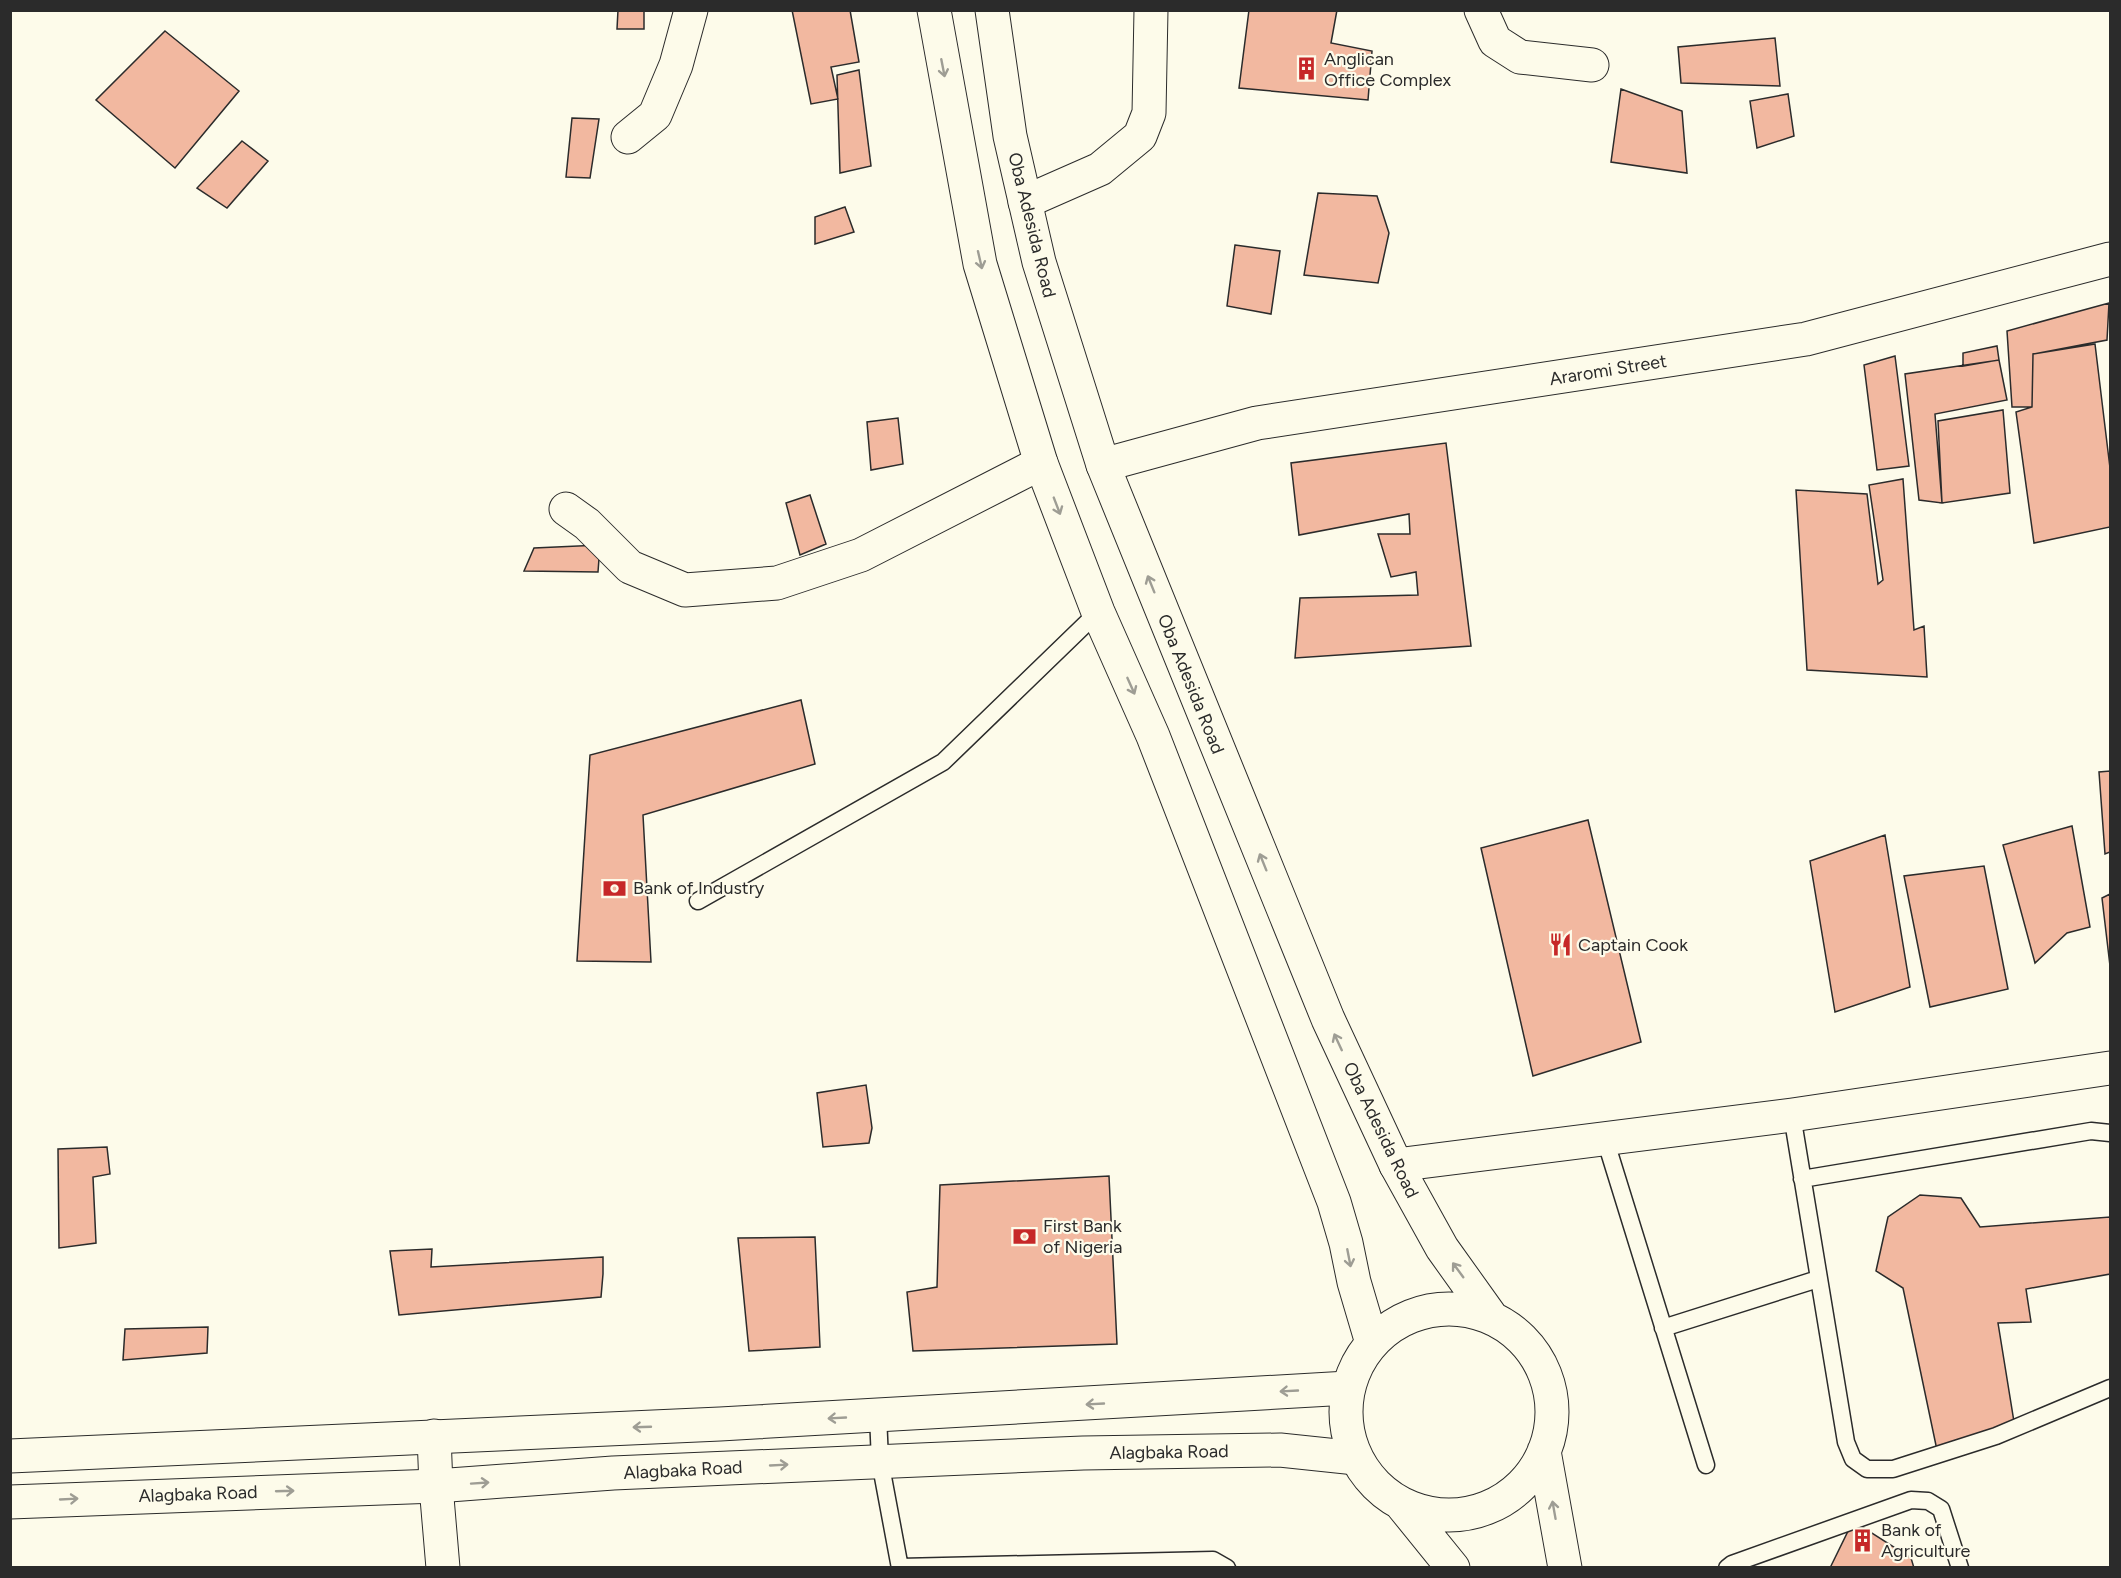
<svg xmlns="http://www.w3.org/2000/svg" width="2121" height="1578" font-family="Figtree,sans-serif">
  <rect width="100%" height="100%" fill="#fdfbea"/>
  <path fill="#f2b8a0" stroke="#2b2b2b" stroke-width="1.5" d="M618,10H644V29H617Z
    M792,10H850L859,62L831,67L838,99L811,104Z
    M1249,10H1337L1331,43L1372,51L1368,100L1239,88Z
    M165,31L239,91L175,168L96,100Z
    M1775,38L1780,86L1681,83L1678,47Z
    M859,70L871,166L840,173L837,75Z
    M1621,89L1682,111L1687,173L1611,162Z
    M1788,94L1794,136L1757,148L1750,101Z
    M572,118L599,119L590,178L566,177Z
    M242,141L268,161L227,208L197,188Z
    M1318,193L1377,196L1389,233L1378,283L1304,275Z
    M845,207L854,232L815,244V217Z
    M1235,245L1280,251L1271,314L1227,306Z
    M2109,303L2107,340L2033,354L2032,407H2012L2007,331Z
    M2095,344L2110,468V527L2034,543L2016,412L2032,407L2033,354Z
    M1997,346L1999,360L1963,366V353Z
    M1895,356L1909,466L1877,470L1864,365Z
    M1999,360L2007,400L1935,414L1942,503L1919,500L1905,374Z
    M2003,410L2010,493L1942,503L1938,421Z
    M898,418L903,464L871,470L867,422Z
    M1446,443L1471,646L1295,658L1300,598L1418,595L1416,572L1391,577L1378,534H1410L1409,514L1299,535L1291,463Z
    M1903,479L1914,630L1924,626L1927,677L1807,670L1796,490L1867,494L1878,584L1883,580L1869,485Z
    M810,495L826,544L800,555L786,503Z
    M600,545L598,572L524,571L534,548Z
    M801,700L815,764L643,815L651,962L577,961L590,755Z
    M2110,771V852L2105,854L2099,772Z
    M1588,820L1641,1042L1533,1076L1481,848Z
    M2072,826L2090,927L2067,933L2035,963L2003,845Z
    M1885,835L1910,987L1835,1012L1810,861Z
    M1984,866L2008,989L1930,1007L1904,876Z
    M2110,894V966L2102,898Z
    M866,1085L872,1128L869,1143L823,1147L817,1093Z
    M107,1147L110,1174L93,1177L96,1243L59,1248L58,1149Z
    M1109,1176L1117,1344L913,1351L907,1292L937,1287L940,1185Z
    M1920,1195L1961,1198L1980,1227L2110,1217V1274L2026,1289L2031,1322L1998,1323L2015,1428L1938,1455L1903,1288L1876,1271L1888,1217Z
    M815,1237L820,1347L749,1351L738,1238Z
    M432,1249L431,1267L603,1257V1274L601,1297L399,1315L390,1251Z
    M208,1327L207,1353L123,1360L125,1329Z
    M1853,1521L1911,1558L1914,1568H1830Z"/>
  <g fill="none" stroke-linecap="round" stroke-linejoin="round">
    <defs>
      <path id="lane" d="M698,901L943,762L1098,612
        M1792,1115L1846,1442L1853,1459L1867,1469H1893L1996,1436L2110,1388
        M1605,1139L1706,1465
        M1802,1179L2091,1131L2110,1133
        M1663,1328L1818,1279
        M878,1415L880,1461L900,1568
        M900,1567L1213,1560L1227,1568
        M1727,1568L1732,1564L1911,1500L1928,1501L1941,1509L1960,1568"/>
      <path id="street" d="M1481,10L1495,41L1520,57L1592,65
        M628,137L655,115L676,65L691,10
        M1025,202L1100,169L1140,136L1149,113L1151,10
        M566,509L587,524L630,567L685,590L777,583L861,555L1041,463
        M1396,1165L1792,1115L2110,1068
        M434,1436L436,1486L443,1568"/>
      <path id="secondary" d="M1103,465L1257,423L1806,339L2110,259
        M10,1456L720,1424L1348,1388
        M10,1502L436,1486L613,1473L1083,1453L1280,1450L1356,1458"/>
      <path id="primary" d="M934,10L980,264L1041,463L1098,612L1153,736L1334,1202L1346,1243L1354,1282L1372,1343
        M992,10L1010,136L1039,262L1103,465L1328,1019L1396,1165L1442,1248L1492,1318
        M1346 1412a103 103 0 1 1 206 0a103 103 0 1 1-206 0Z
        M1544,1451L1565,1568
        M1402,1505L1453,1568"/>
    </defs>
    <use href="#lane" stroke="#2b2b2b" stroke-width="19"/>
    <use href="#street" stroke="#2b2b2b" stroke-width="35"/>
    <use href="#secondary" stroke="#2b2b2b" stroke-width="35"/>
    <use href="#primary" stroke="#2b2b2b" stroke-width="35"/>
    <use href="#lane" stroke="#fdfbea" stroke-width="16"/>
    <use href="#street" stroke="#fdfbea" stroke-width="33"/>
    <use href="#secondary" stroke="#fdfbea" stroke-width="33"/>
    <use href="#primary" stroke="#fdfbea" stroke-width="33"/>
  </g>
  <defs><path id="oneway-shaft" d="M-6 0H5M1.5-3L5.5 0L1.5 3" fill="none" stroke-width="1.6" stroke-linecap="round" stroke-linejoin="round" transform="scale(1.5)"/></defs>
  <g stroke="#9e9d94">
    <use href="#oneway-shaft" transform="translate(943 68) rotate(79)"/>
    <use href="#oneway-shaft" transform="translate(980 260) rotate(77)"/>
    <use href="#oneway-shaft" transform="translate(1057 506) rotate(69)"/>
    <use href="#oneway-shaft" transform="translate(1151 584) rotate(-112)"/>
    <use href="#oneway-shaft" transform="translate(1131 686) rotate(66)"/>
    <use href="#oneway-shaft" transform="translate(1263 862) rotate(-112)"/>
    <use href="#oneway-shaft" transform="translate(1338 1042) rotate(-115)"/>
    <use href="#oneway-shaft" transform="translate(1349 1258) rotate(79)"/>
    <use href="#oneway-shaft" transform="translate(1458 1270) rotate(-126)"/>
    <use href="#oneway-shaft" transform="translate(1289 1391) rotate(177)"/>
    <use href="#oneway-shaft" transform="translate(1095 1404) rotate(177)"/>
    <use href="#oneway-shaft" transform="translate(837 1418) rotate(177)"/>
    <use href="#oneway-shaft" transform="translate(642 1427) rotate(178)"/>
    <use href="#oneway-shaft" transform="translate(779 1465) rotate(-3)"/>
    <use href="#oneway-shaft" transform="translate(480 1483) rotate(-4)"/>
    <use href="#oneway-shaft" transform="translate(285 1491) rotate(-2)"/>
    <use href="#oneway-shaft" transform="translate(69 1499) rotate(-3)"/>
    <use href="#oneway-shaft" transform="translate(1554 1510) rotate(-100)"/>
  </g>
  <defs>
    <symbol id="building-bare" viewBox="-9 -9 18 18"><path d="M-4-6H4V6H1V3H-1V6H-4ZM-2.5-4.3h1.7v1.8h-1.7ZM.8-4.3h1.7v1.8H.8ZM-2.5-1h1.7V.8h-1.7ZM.8-1h1.7V.8H.8Z" fill="#c62828" stroke="#fdfbea" stroke-width="2.5" paint-order="stroke"/></symbol>
    <symbol id="bank-bare" viewBox="-9 -9 18 18"><path d="M-6-4H6V4H-6ZM0-2.3a2.3 2.3 0 1 0 0 4.6a2.3 2.3 0 1 0 0-4.6Z" fill="#c62828" stroke="#fdfbea" stroke-width="2.5" paint-order="stroke"/></symbol>
    <symbol id="restaurant-bare" viewBox="-9 -9 18 18"><path d="M-5-6h1v4h1v-4h1v4h1v-4h1v5L-1.5 .5V6h-2V.5L-5-1ZM5-6V6H3V1.5H1.5Q1.5-4 5-6Z" fill="#c62828" stroke="#fdfbea" stroke-width="2.5" paint-order="stroke"/></symbol>
  </defs>
  <g fill-rule="evenodd">
    <use href="#building-bare" x="1290" y="52" width="33" height="33"/>
    <use href="#bank-bare" x="598" y="872" width="33" height="33"/>
    <use href="#restaurant-bare" x="1544" y="928" width="33" height="33"/>
    <use href="#bank-bare" x="1008" y="1220" width="33" height="33"/>
    <use href="#building-bare" x="1846" y="1524" width="33" height="33"/>
  </g>
  <g text-anchor="middle" stroke-width="4.5" stroke-linejoin="round" paint-order="stroke">
    <g font-size="18" fill="#2b2b2b" stroke="#fdfbea" text-anchor="start">
      <text x="1324" y="65">Anglican<tspan x="1324" dy="21">Office Complex</tspan></text>
      <text x="633" y="894">Bank of Industry</text>
      <text x="1578" y="951">Captain Cook</text>
      <text x="1043" y="1232">First Bank<tspan x="1043" dy="21">of Nigeria</tspan></text>
      <text x="1881" y="1536">Bank of<tspan x="1881" dy="21">Agriculture</tspan></text>
    </g>
    <g font-size="18" fill="#2b2b2b" stroke="#fdfbea">
      <text transform="translate(1032 225) rotate(76)" y="6">Oba Adesida Road</text>
      <text transform="translate(1608 370) rotate(-9)" y="6">Araromi Street</text>
      <text transform="translate(1191 684) rotate(68)" y="6">Oba Adesida Road</text>
      <text transform="translate(1381 1130) rotate(64)" y="6">Oba Adesida Road</text>
      <text transform="translate(1169 1452) rotate(-1)" y="6">Alagbaka Road</text>
      <text transform="translate(683 1470) rotate(-3)" y="6">Alagbaka Road</text>
      <text transform="translate(198 1494) rotate(-2)" y="6">Alagbaka Road</text>
    </g>
  </g>
  <rect width="2121" height="1578" fill="none" stroke="#2b2b2b" stroke-width="24"/>
</svg>
